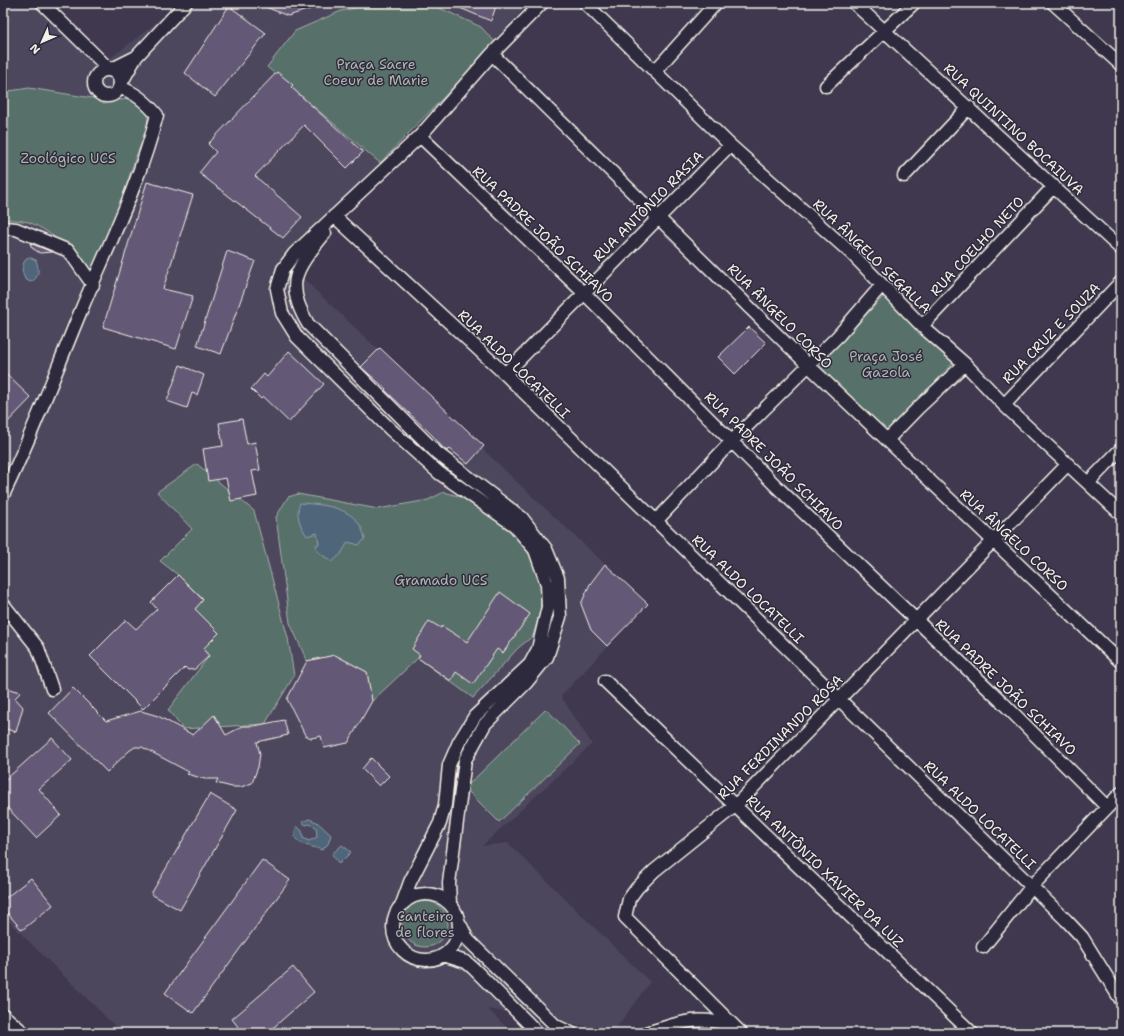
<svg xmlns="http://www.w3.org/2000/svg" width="1124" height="1036" font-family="'Shantell Sans',sans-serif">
  <rect width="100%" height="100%" fill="#3f384e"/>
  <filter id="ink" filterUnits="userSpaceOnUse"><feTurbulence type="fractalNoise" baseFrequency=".025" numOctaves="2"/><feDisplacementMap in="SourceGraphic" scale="8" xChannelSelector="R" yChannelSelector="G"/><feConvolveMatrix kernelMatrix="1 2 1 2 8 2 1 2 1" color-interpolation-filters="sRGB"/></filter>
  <g filter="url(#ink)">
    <path fill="#4d465d" d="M3,3H33L98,68L181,3H529L289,265L532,496L648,604L561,696L592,744L482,846L508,843L650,982L614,1031L488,1009L512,1033H122L3,916Z"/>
    <path fill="#596f6a" stroke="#a6b0a9" d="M378,3L431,4L481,27L496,43L380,163L267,67L295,31L341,11Z
      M29,88L92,98L108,97L122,100L130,98L149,109L146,133L136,156L123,196L92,279C74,255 57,233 28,222C20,220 11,220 3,219V92Z
      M884,296L953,363L888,432L818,365Z
      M197,464L254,511L288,638L294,676L265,724L183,729L168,710L209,656L203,649L219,633L195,609L203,599L178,575L160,561L192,529L157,492Z
      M444,492L465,498L501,522L524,545L538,570L542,591L540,612L533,636L518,648L473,698L418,658L372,701L367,672L335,655L307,661L290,623L276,517L288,497L298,494L378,509L428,500Z
      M546,709L580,744L499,822L465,788Z
      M402 924a23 23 0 1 1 46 0a23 23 0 1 1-46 0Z"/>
    <path fill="#4f667a" stroke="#919ea6" d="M28,257L36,260C39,268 40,279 30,282L25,279C21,271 21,264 28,257Z
      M300,503C327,505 359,507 365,539L359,545L348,542L341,554L332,562L317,551L316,545L319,544L317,533L307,536C300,526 295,514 300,503Z
      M309,819L317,822L331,835L328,844L322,850C312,845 287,846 297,826L302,831L303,838L309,841L317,837L316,827L309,824L306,825L302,822Z
      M342,845L351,852L339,864L332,854Z"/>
    <path fill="#635976" stroke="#f4f1e8" d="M256,3H322L323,5L288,16Z
      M448,3H497L491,21Z
      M229,6L266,33L215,97L185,73Z
      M277,72L293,85L291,87L363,152L347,168L304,125L255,176L302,217L283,238L199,173L216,152L208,144Z
      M147,182L193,195L163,289L193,296L176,349L103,327Z
      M30,243L52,252L40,253L32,248Z
      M227,251L255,261L221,354L197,346Z
      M749,327L766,343L735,374L718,357Z
      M380,348L484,446L468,464L450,449L447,451L442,447L433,436L385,390L386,389L361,367Z
      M289,351L324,384L289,422L263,397L261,399L251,389L264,374L267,377Z
      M180,365L204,375L197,395L192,393L187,408L167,401Z
      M3,371L31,398L3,427Z
      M242,419L247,444L255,442L260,470L252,471L257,496L231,501L226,478L208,481L203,449L223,446L219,423Z
      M605,564L648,604L607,646L591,630L581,604L590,584Z
      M178,575L203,600L195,609L219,633L203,649L209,656L195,669L188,670L185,667L143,709L90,656L126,620L136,629L157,609L151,602Z
      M500,592L530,614L503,653L497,649L473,684L456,672L451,681L418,658L420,655L412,649L429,621L441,628L442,626L467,642Z
      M335,655L367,672L372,701L348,743L324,748L321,736L311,738L305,735L287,699L307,661Z
      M3,687L21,692L15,698L23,707L16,732L3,728Z
      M73,688L106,721L141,711L158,716L193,735L214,715L226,735L243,726H254L284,720L288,735L257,742L260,754L258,767L252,783L241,787H232L216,783L218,779H205L187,774L189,772L142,747H135L129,751L107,772L49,713Z
      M52,738L72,760L39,789L61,815L36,838L3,803V782Z
      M371,758L389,776L379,786L362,769Z
      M210,794L237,810L180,910L151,894Z
      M262,860L290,880L193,1013L165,993Z
      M31,878L53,905L22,930L3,908V900Z
      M293,967L314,992L267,1033H243L232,1019Z"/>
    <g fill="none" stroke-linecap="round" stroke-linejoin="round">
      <defs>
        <path id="street" d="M42,3L110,70L136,57
          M585,3L730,145L852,254L924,328L965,364L1004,405L1121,514
          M854,3L1121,249
          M1053,3L1121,65
          M492,54L809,366L1121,662
          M94 83a13 13 0 1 1 26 0a13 13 0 1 1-26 0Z
          M655,71L716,3
          M826,86L914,3
          M420,136L584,293L777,487L1003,703L1107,807
          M904,176L969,107
          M334,216L505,374L1066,920L1082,937L1121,1000
          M3,228L16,229L69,251L93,285
          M325,233C297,268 283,282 308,324L437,453L522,518L546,549L558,578L560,617L547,657L526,683L485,724L465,760L449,883L450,904
          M922,326L1054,186
          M505,374L730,145
          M1004,405L1121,282
          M887,440L918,408L965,364
          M1088,483L1121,449
          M3,495C33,434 56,370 82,308C109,244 140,182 157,115C146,102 136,93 119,87L136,57L186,3
          M656,521L732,441L838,336L882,285
          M3,604L38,648L52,689
          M605,681L972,1033
          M393 927a33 33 0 1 1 66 0a33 33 0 1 1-66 0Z
          M402,904L410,882L440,823L445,805L449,765L459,742L475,716L530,664L538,649L548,607L547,584L535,550L514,525L439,473L390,429L297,337L282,313L277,289L283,269L294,254L420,136L492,54L542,3
          M460,924L468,940L556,1026L571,1033
          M983,947L1032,886L1121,793
          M443,955L466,962L473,968L538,1033
          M3,1015L24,1033
          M647,1033C681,1022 697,1015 733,1026
          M741,1033L625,917L629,899L637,888L654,871L736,805L1068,464"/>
      </defs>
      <use href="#street" stroke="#f4f1e8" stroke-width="15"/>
      <use href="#street" stroke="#2f2a3d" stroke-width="12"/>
    </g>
  </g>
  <g text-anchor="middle" stroke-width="3" stroke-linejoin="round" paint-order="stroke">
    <g font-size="14" fill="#aeb6af" stroke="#2f2a3d">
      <text x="376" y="69">Praça Sacre<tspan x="376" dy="16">Coeur de Marie</tspan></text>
      <text x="68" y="163">Zoológico UCS</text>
      <text x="886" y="361">Praça José<tspan x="886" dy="16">Gazola</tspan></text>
      <text x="441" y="585">Gramado UCS</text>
      <text x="425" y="921">Canteiro<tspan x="425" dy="16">de flores</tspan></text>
    </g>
    <g font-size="14" fill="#f4f1e8" stroke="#2f2a3d">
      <text transform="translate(1014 129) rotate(43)" y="5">RUA QUINTINO BOCAIUVA</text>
      <text transform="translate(648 206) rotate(-45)" y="5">RUA ANTÔNIO RASIA</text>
      <text transform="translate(543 234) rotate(44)" y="5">RUA PADRE JOÃO SCHIAVO</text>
      <text transform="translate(977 246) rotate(-47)" y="5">RUA COELHO NETO</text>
      <text transform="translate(872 256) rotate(44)" y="5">RUA ÂNGELO SEGALLA</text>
      <text transform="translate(780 316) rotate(45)" y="5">RUA ÂNGELO CORSO</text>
      <text transform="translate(1051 333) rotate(-46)" y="5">RUA CRUZ E SOUZA</text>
      <text transform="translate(514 364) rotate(44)" y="5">RUA ALDO LOCATELLI</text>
      <text transform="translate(774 461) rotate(45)" y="5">RUA PADRE JOÃO SCHIAVO</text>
      <text transform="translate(1014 540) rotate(43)" y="5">RUA ÂNGELO CORSO</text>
      <text transform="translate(748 589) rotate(44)" y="5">RUA ALDO LOCATELLI</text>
      <text transform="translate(1006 687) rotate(44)" y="5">RUA PADRE JOÃO SCHIAVO</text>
      <text transform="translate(780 737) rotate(-45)" y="5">RUA FERDINANDO ROSA</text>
      <text transform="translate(980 815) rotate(44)" y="5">RUA ALDO LOCATELLI</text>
      <text transform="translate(825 871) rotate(44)" y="5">RUA ANTÔNIO XAVIER DA LUZ</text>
    </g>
  </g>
  <rect width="1124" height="1036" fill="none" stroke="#2f2a3d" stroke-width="16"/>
  <rect x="8" y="8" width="1108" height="1020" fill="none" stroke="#f4f1e8" stroke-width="1.5" filter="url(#ink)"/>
  <g transform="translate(42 42) rotate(225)" stroke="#2f2a3d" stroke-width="3" paint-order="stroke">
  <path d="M0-3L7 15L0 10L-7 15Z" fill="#f4f1e8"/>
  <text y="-6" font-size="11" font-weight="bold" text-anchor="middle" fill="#f4f1e8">N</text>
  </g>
</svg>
